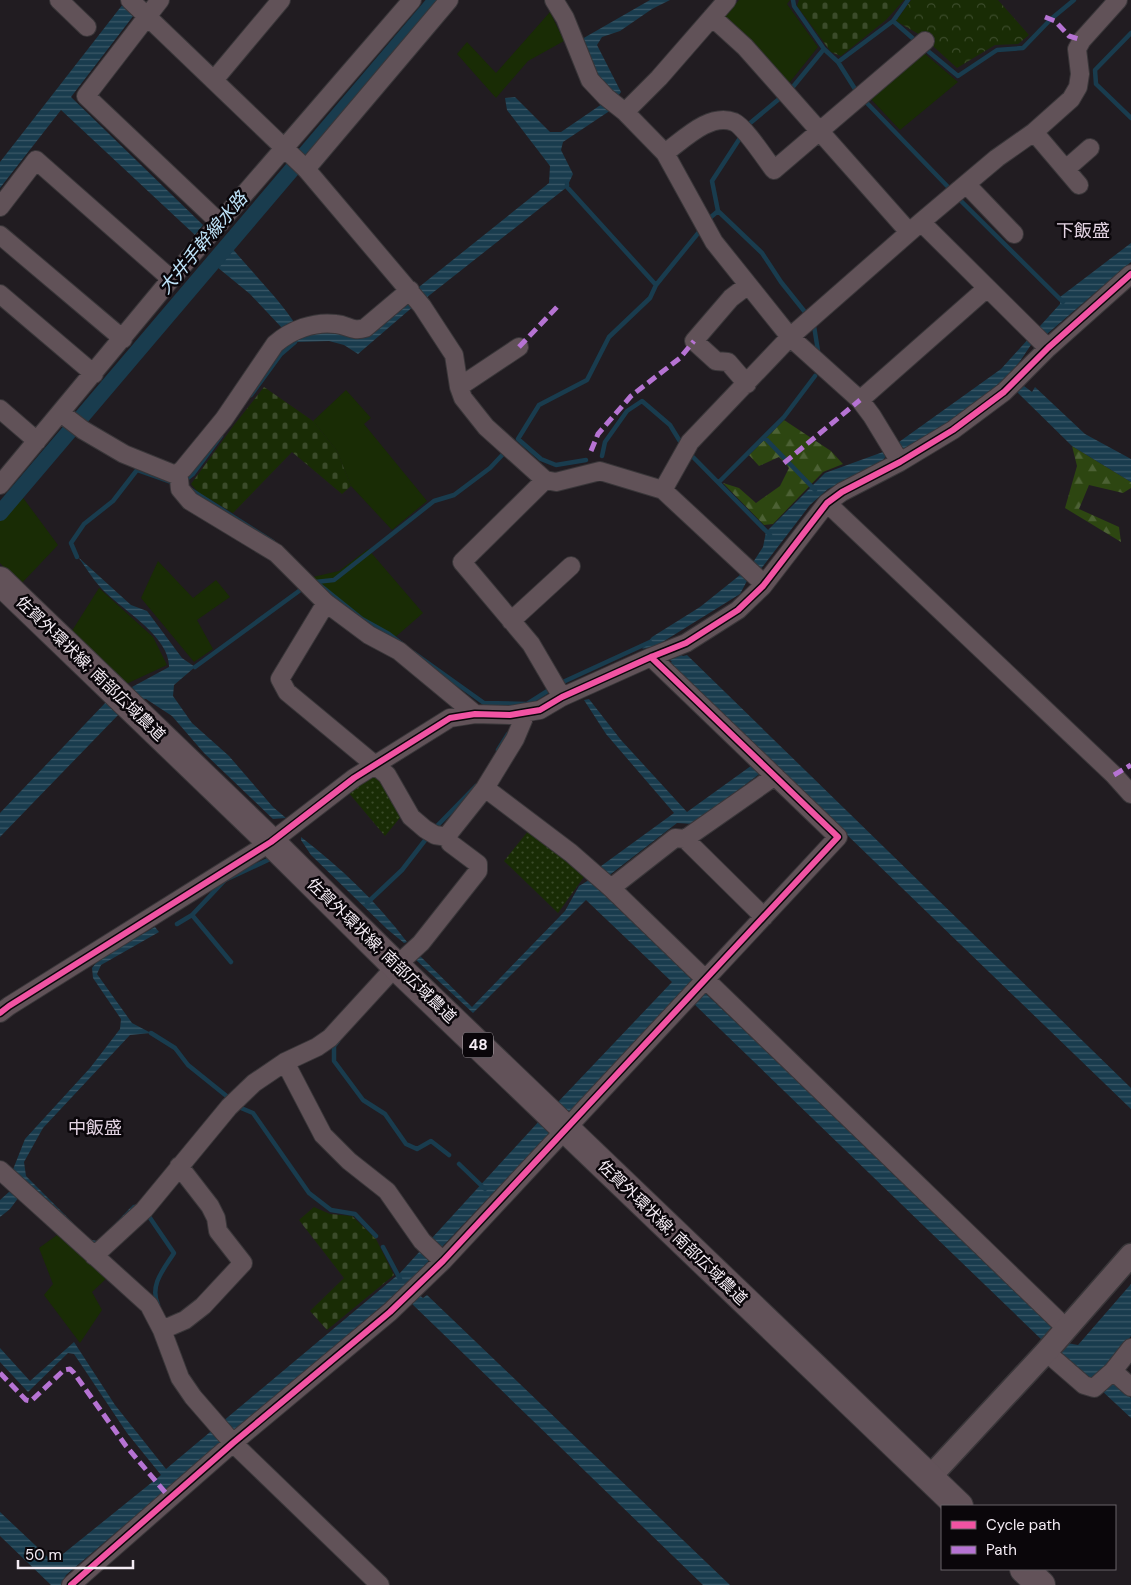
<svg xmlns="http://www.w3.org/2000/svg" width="1131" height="1585" font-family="'DM Sans','Noto Sans JP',sans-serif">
  <defs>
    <pattern id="forest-firs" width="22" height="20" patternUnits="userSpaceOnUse" patternTransform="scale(1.25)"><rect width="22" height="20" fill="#2d4611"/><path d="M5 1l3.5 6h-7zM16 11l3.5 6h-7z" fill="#4c6134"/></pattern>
    <pattern id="cemetery-stones" width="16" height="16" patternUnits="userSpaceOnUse" patternTransform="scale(1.25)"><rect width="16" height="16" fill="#192c05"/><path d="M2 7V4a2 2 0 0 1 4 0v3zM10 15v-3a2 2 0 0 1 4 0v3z" fill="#3b4b2a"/></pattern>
    <pattern id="park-crowns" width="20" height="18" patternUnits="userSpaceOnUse" patternTransform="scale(1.25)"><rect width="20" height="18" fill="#192c05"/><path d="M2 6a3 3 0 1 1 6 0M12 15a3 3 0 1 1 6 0" fill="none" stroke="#3b4b2a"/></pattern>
    <pattern id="garden-dots" width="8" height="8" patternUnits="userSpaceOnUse" patternTransform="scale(1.25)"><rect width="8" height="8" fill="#192c05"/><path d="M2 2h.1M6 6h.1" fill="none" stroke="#3b4b2a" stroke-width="1.8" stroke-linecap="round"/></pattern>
    <pattern id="water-rules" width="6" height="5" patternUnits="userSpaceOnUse" patternTransform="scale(1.25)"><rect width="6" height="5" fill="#193c4e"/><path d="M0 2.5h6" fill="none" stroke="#3b5868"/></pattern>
  </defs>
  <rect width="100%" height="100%" fill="#211c21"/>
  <path fill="#192c05" d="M739,0H790L787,4L818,47L786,87L725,16Z
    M550,12L564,41L528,61L496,98L457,54L467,42L496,73Z
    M924,53L958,82L900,130L869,97Z
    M346,390L371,418L364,424L427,501L392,530L351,486L337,451L313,421Z
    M21,495L58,545L21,584L0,563V520Z
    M368,549L423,613L392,640L321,592L313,577L339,571Z
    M158,561L193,598L216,580L230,597L197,620L213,649L194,662L141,598Z
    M99,588L153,637L167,665L124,685L70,634Z
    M57,1235L108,1277L92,1292L102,1310L80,1343L44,1295L53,1284L39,1248Z"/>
  <path fill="url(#forest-firs)" d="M784,420L831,451L843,464L823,472L773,524L764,525L723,483L739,488L756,503L780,486L789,468L779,457L759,466L749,455Z
    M1072,446L1131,482V488L1123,493L1089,485L1079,509L1119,527L1121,542L1065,508L1077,466Z"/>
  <path fill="url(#cemetery-stones)" d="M799,0H904L886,20L841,56L831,52L797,6Z
    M264,387L313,421L337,451L351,486L342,494L292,452L233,513L198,492L191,484L234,425Z
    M314,1207L330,1214L352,1216L376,1239L394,1275L327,1330L310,1311L344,1278L299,1220Z"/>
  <path fill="url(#park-crowns)" d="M911,0H998L1029,35L1018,44L995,45L957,68L922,36L896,21Z"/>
  <path fill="url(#garden-dots)" d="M378,773L403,814L385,836L348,792Z
    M529,830L586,874L558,913L504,861Z"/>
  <path fill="url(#water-rules)" d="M650,0H670L652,9L620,31L602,37L597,45L621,92L616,99L595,72L582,39Z
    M123,4L134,15L71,97L203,225L195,235L61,110L0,188V162Z
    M515,97L550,132H561L602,104L611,110L563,142L561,150L573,174L567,187L426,298L419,287L549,183L550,166L507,110L505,98Z
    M1131,243V262L1047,334L1041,333C1029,345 1023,359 1013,370C983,401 945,424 911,448H902L899,442L1001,369L1060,304V297Z
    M232,248C253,274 278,297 296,325L282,328L250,294L217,267Z
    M408,298L415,305L358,354L344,345L329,341L296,342L277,352L302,335L328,331L359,338Z
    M1024,386L1032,392L1035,387L1085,434L1131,459V482L1072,446L1017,392Z
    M883,452L886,456L881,463L828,489L810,505L760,570L748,579L740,594L656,646L642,649L652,637L700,607L750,567L763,547L766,532L825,473Z
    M78,557L131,605L147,611L182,658L195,667L174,685L173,696L192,723L229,756L273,807L286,818L273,819L204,753L172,716L146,699H142L132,687L169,667C170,638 126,612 106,593C95,583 87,569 78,557Z
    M680,654L683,656L687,655L1131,1088V1109L669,663L672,662L669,659Z
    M589,699L621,740L687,812L755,763L762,772L693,824L677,823L607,877L597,869L674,813L606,734L584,700Z
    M108,700L120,713L0,837V813Z
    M301,837C340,867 377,902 407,942L404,943L387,929L311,855L301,840Z
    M589,880L629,915L692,980L684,997L676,998L569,1113L558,1102L672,982L586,900L473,1013L414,958L419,955L472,1007L565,911L579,886Z
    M155,927L159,932L101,965L97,974L132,1023L151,1033L130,1035L43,1128L24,1162L26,1176L90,1240L98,1241L133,1205L138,1204L137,1208L101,1245L90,1244L12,1172L25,1139L90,1068L120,1029L121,1019L93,978L92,968L100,958Z
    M704,992L1055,1326L1043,1341L693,1003Z
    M541,1119L554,1129L403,1288L237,1430C228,1430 222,1436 220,1444L66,1575L63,1582L66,1585H51L0,1536V1512L53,1562L161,1475L127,1433L74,1354L68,1353L28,1392L0,1362V1348L30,1381L74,1342L115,1405L166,1469L400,1273Z
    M10,1191L19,1197L10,1209L0,1217V1200Z
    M1131,1284V1336L1103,1373L1090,1382L1058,1353L1067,1343L1078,1345Z
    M418,1294L423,1298L427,1295L730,1585H703L410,1302Z
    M1113,1380L1131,1398V1418L1100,1389Z"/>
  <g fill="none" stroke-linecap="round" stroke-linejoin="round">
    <path stroke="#193c4e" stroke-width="4.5" d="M893,21L908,0
      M1131,33L1095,70L1096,84L1131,118
      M923,47L958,76L997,50L1023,48L1051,19L1074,0
      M824,49L838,62L893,21L917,42
      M838,62L855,89
      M792,88L824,49L794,6L793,0
      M865,101L950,189
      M749,124L779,99
      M567,184V187L656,285
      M959,199L1063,302
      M718,211L762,253L781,282L805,312
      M711,217L718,211L712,181L740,138
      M814,326L818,351
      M251,395L281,354L295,342
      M764,437L815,490
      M602,456L605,442L627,411L642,401L670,425L681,443
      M692,456L770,535
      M586,460L556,465L541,459L518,439L539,405L587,380L609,337L650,298L656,285L699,232
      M185,482L184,481L193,474L221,436
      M719,482L784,417L815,376
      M191,490L273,542
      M77,557L71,543L84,524L113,501L137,470L171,482
      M315,582L334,580L434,501L454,495L490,468L505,452
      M321,586L362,619L389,634L402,644
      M414,653L484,703L527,704L549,690
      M195,667L299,591
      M563,682L650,642
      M498,750L508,734
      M434,829L476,786
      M367,903L402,870L426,839
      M192,915L231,962
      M177,924L192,915L225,880L268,860
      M151,1033L175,1048L188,1065L229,1098
      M338,1041L334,1046V1061L363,1100L385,1114L406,1144L417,1149L431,1141L449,1155
      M241,1108L253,1113L309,1193L331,1210L355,1214L376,1236
      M459,1164L485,1189
      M148,1215L174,1253C164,1269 149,1285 158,1305
      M383,1247L400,1279"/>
    <path stroke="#193c4e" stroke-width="16" d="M0,513L436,0"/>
    <defs>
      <path id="minor" d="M59,0L87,27
        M130,0L306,169L422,306L454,355L459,387L463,398L486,427L545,480L556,482L600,471L663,490L764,584
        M160,0L86,96L220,223
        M554,0L565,18L590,80L606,97L625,112L665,153L714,242L790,337L860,400L872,416L900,462
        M712,17L745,47L909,232
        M214,80L281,0
        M625,112L659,78L727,0
        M1034,132L1079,185
        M665,153C683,140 710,112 734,122C745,127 766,160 774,170L925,41
        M306,169L449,0
        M1066,169L1090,148
        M966,184L1014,234
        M0,207L36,160L171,279
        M921,222L1048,348
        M0,235L123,339
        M0,294L94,374
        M747,384L728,362L716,361L694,341L731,298L748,285
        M459,387L519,347
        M860,400L987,288
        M0,409L37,441
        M61,413L83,430L124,454L176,475L179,479L180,489L190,501L276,553L326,603L369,635L399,651L475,714
        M176,475L183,469L224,419L275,344C291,330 314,321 336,324C348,325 352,332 365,328L410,290
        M545,480L462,562L531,644L562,697
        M0,485L171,279L412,0
        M663,490L690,442L790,337L921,222L997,158L1034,132L1071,99L1078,87L1080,74L1077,49L1082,40L1118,0
        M827,503L1114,775L1131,794
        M326,603L280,679L287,692L387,775L411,817L425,829L435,835L448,837
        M511,621L571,566
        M485,788L571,853L611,888L1067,1329
        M685,839L764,917
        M611,888L675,838L685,839L775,776
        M0,1013L9,1006L271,842L354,778L450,718L475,714L510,715L540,710L562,697L651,657L686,643L738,610L763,586L827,503L842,492L900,462L953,430L1004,392L1048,348L1131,274
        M285,1062L323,1135L349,1161L387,1191L422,1241L443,1261
        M0,1170L149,1305L162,1330L180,1378L193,1397L233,1443L380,1585
        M94,1256L144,1210L229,1107L254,1083L285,1062L317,1047L330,1038L396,966L421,943L478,871V864L450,843L448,837L450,832L485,788L515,739L526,713
        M162,1330L185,1320L203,1306L243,1263L218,1231L216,1218L210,1206L179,1166
        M1046,1352L1084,1385L1094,1388L1113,1371L1131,1387
        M1113,1371L1131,1348
        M71,1585L233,1443L390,1312L443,1261L838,837L651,657"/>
      <path id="tertiary" d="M929,1478L1046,1352L1131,1255"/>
      <path id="primary" d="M0,581L271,842L396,966L959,1506
        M1024,1569L1041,1585"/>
    </defs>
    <use href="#minor" stroke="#393639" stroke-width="20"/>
    <use href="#tertiary" stroke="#393639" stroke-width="25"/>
    <use href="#primary" stroke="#393639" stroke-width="30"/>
    <use href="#minor" stroke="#615258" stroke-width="18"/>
    <use href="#tertiary" stroke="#615258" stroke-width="22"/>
    <use href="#primary" stroke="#625259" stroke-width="28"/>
    <path stroke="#b673d3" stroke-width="5" stroke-dasharray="10 5" stroke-linecap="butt" d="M1045,17L1055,21L1069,36L1082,40
      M519,347L558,306
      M591,451L598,434L631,396L680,358L694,341
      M784,463L860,400
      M1114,775L1131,765
      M0,1373L26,1400L31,1401L64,1370L70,1369L74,1373L126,1446L170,1498"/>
    <defs>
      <path id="cycleway" d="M0,1013L9,1006L271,842L354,778L450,718L475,714L510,715L540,710L562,697L651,657L686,643L738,610L763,586L827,503L842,492L900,462L953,430L1004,392L1048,348L1131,274
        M71,1585L233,1443L390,1312L443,1261L838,837L651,657"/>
    </defs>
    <use href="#cycleway" stroke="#0a060a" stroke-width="9"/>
    <use href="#cycleway" stroke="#f153a3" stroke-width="6"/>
  </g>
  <g text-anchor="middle" stroke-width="5" stroke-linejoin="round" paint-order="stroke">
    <rect fill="#0a060a" stroke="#aea7ae" stroke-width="1" x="463" y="1032.5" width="30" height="25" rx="4"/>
    <g font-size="15" font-weight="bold" fill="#f4ecf4">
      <text x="478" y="1050">48</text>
    </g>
    <g font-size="16" fill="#f4ecf4" stroke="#0a060a">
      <text transform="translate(91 668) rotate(44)" y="6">佐賀外環状線; 南部広域農道</text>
      <text transform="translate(382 950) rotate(44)" y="6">佐賀外環状線; 南部広域農道</text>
      <text transform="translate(673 1232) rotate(44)" y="6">佐賀外環状線; 南部広域農道</text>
    </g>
    <g font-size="18" fill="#e3d3e2" stroke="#0a060a">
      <text x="1083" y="237">下飯盛</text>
      <text x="95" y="1134">中飯盛</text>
    </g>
    <g font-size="18" font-style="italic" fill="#bfe4fa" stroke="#0a060a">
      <text transform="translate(203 243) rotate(-50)" y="6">大井手幹線水路</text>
    </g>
  </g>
  <rect x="941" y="1505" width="175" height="65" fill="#0a060a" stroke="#686268"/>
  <rect x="951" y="1521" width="25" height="8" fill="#f153a3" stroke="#686268"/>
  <text x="986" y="1530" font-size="15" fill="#f4ecf4">Cycle path</text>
  <rect x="951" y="1546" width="25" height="8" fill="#b673d3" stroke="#686268"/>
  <text x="986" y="1555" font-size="15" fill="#f4ecf4">Path</text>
  <path d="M18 1560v8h115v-8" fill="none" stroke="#f4ecf4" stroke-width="2.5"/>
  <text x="25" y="1560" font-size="15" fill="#f4ecf4" stroke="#0a060a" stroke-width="4" paint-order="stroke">50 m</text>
</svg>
